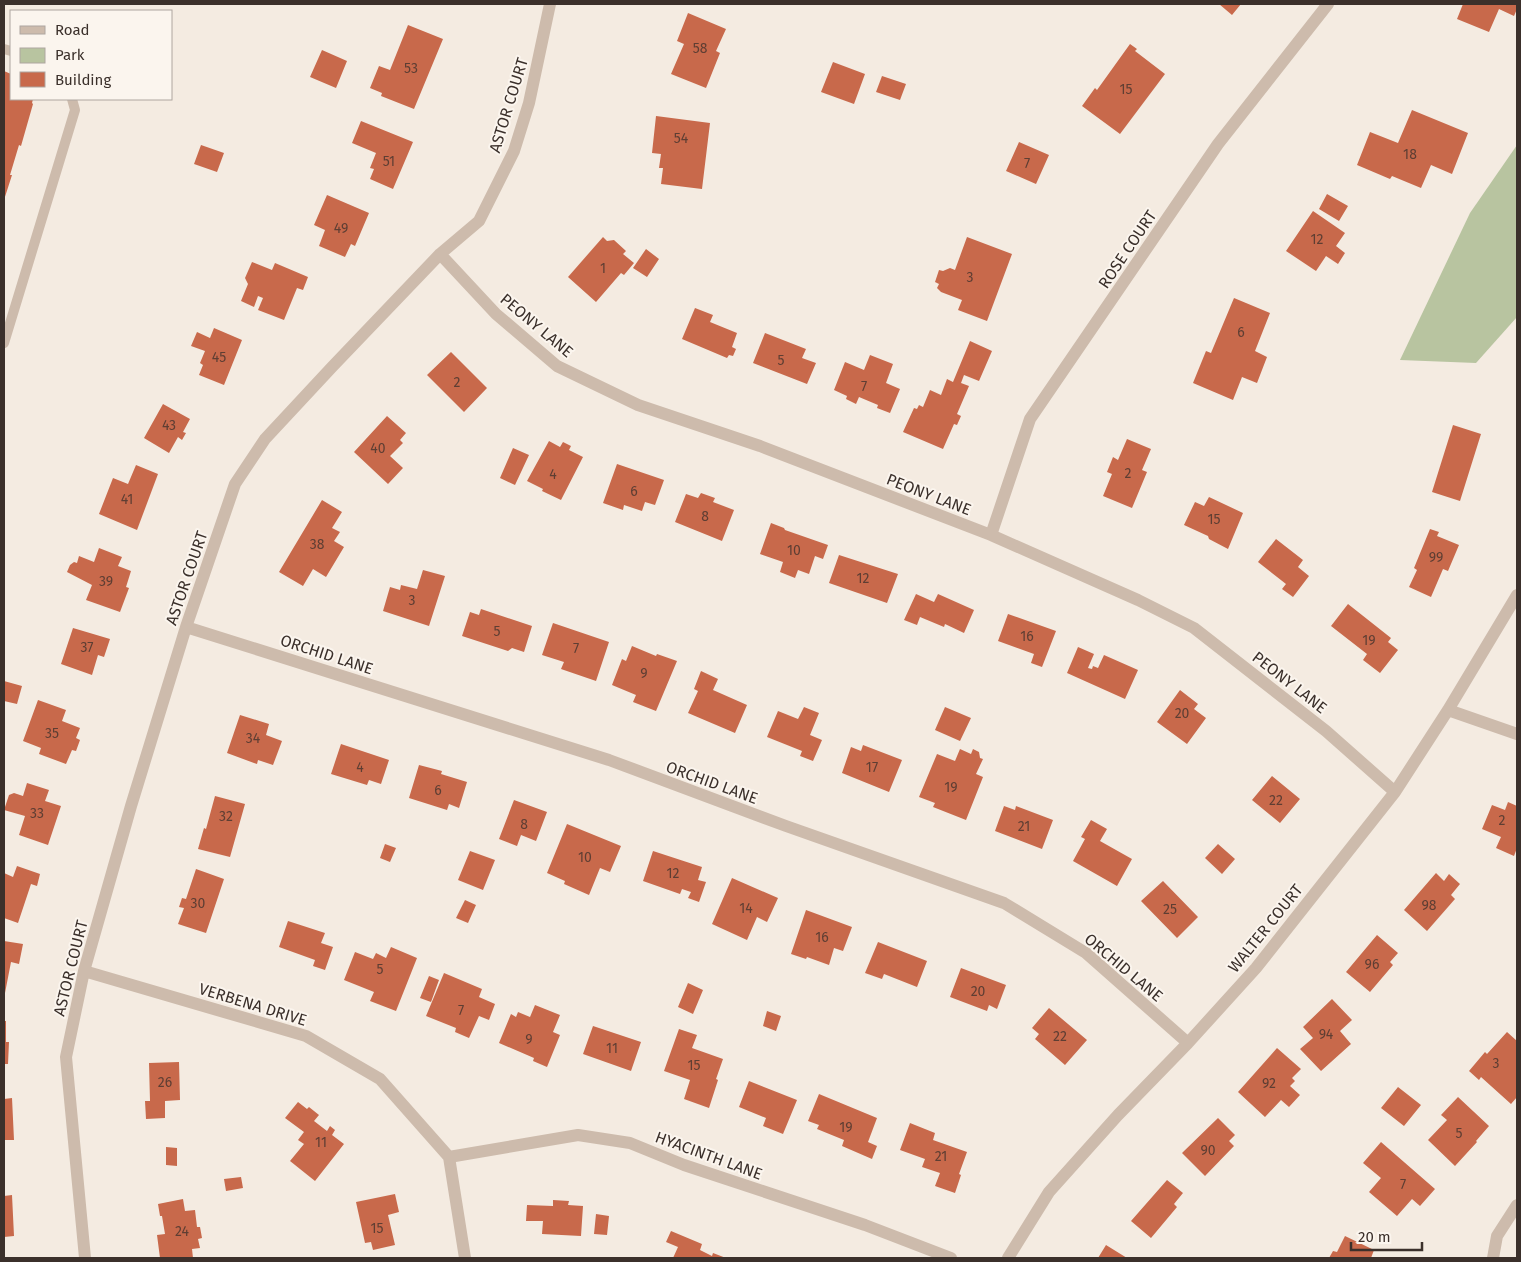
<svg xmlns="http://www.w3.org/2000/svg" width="1521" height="1262" font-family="'Fira Sans',sans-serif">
  <rect width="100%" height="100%" fill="#f4ebe1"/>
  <path fill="#b8c4a0" d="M1517,145V317L1476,363L1400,360L1470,213Z"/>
  <path fill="#c8694b" d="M1219,4H1241L1232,15Z
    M1463,4H1517V9L1514,16L1499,9L1489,32L1457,19Z
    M688,13L726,29L716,51L720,53L706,88L671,74L684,44L677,41Z
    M408,25L443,39L414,109L381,96L382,93L370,88L379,66L390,70Z
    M1130,44L1137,49L1135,51L1165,74L1120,134L1082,106L1095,88L1097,90Z
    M322,50L347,61L336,88L310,77Z
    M833,62L865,74L854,104L821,92Z
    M4,71L11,74V99H33L32,103L33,104L21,146L19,145L10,175H12L4,200Z
    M882,76L906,84L900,100L876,92Z
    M1412,110L1468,133L1452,174L1431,165L1421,188L1392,176L1390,179L1357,165L1370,132L1398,143Z
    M656,116L710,123L702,189L661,184L663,168H659L661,154L652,153Z
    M361,121L413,142L393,189L370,179L374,169L370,168L376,153L352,143Z
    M1019,142L1049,155L1036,184L1006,171Z
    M201,145L224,153L217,172L194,164Z
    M1327,194L1348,206L1339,221L1319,209Z
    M327,195L369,213L355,246L351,244L345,257L319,246L325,230L314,225Z
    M1313,211L1345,233L1336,246L1345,253L1338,264L1326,256L1316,271L1286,251Z
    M603,237L607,241L614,240L626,251L623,254L634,263L624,275L621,273L596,302L568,277Z
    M967,237L1012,254L987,321L958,310L962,300L941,292L937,288L939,284L935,282L939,270L943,271L950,268L955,270Z
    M646,249L659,259L647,277L633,268Z
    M252,262L272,270L275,263L308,277L303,290L297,288L284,320L258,310L263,298L258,296L254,307L241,301L248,284L245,278Z
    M1234,298L1270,313L1255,351L1267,357L1257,383L1242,377L1233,400L1193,383L1206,351L1211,353Z
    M695,308L713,315L710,322L737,333L732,347L736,349L733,356L729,355L727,358L682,339Z
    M214,328L242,340L224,385L199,375L203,365L200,363L205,351L191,346L197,332L210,338Z
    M765,333L806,349L802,358L816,363L807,384L753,363Z
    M970,341L992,351L979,381L964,375L961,383L969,386L957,414L961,416L957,425L954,424L943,449L903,432L914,408L917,409L919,405L923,407L930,390L941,395L947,379L953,382Z
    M451,352L487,388L464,412L427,375Z
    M870,355L893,364L886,383L900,389L890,413L877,408L878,405L859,397L856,404L846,399L847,396L834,390L845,362L864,370Z
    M163,404L190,419L183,432L186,433L182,440L178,437L169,453L144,438Z
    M387,416L406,433L400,440L403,443L390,456L403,468L388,484L354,452Z
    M1453,425L1481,434L1460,501L1432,492Z
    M1127,439L1151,449L1142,470L1147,472L1132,508L1103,496L1112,474L1107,472L1113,457L1118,460Z
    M549,441L560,447L563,442L571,446L569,450L583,457L561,500L542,491L543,489L527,481Z
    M513,448L529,455L515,485L500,478Z
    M617,464L664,480L655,505L645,502L642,511L624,505L623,510L603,503Z
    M136,465L158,474L137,530L99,514L113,478L128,484Z
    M701,493L715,498L713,502L734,510L722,541L675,522L686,494L698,498Z
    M1209,497L1243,513L1228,549L1209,539L1208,536L1184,525L1195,502L1204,506Z
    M322,500L342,512L332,528L340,532L334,541L344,547L326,577L313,569L303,586L279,572Z
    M771,523L784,528L785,530L828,545L823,559L815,556L809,574L798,570L795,578L780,572L783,562L760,554Z
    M1430,529L1439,532L1437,536L1459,545L1448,571L1443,569L1431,597L1409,587L1417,570L1414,568Z
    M1276,539L1303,560L1298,567L1309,576L1293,597L1282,589L1286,584L1258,562Z
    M99,548L122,557L118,566L131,571L126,587L129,588L120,612L86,600L92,585L67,572L70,565L74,562L77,563L79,556L94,562Z
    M839,555L898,574L887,603L829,583Z
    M423,570L445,576L429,626L383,611L390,587L400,590L401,585L417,589Z
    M916,594L934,602L938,594L974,610L964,633L945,624L944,627L920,617L917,625L904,620Z
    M1348,604L1391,638L1388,642L1398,650L1380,673L1363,660L1367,654L1331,626Z
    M481,609L532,626L524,652L512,648L508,651L462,636L470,612L479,615Z
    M1008,614L1056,631L1042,667L1031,663L1034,654L998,641Z
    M553,623L609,642L596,681L561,669L564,662L542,655Z
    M73,628L110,639L104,657L98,655L92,675L61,664Z
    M632,646L656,656L657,654L677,661L656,711L633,702L636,695L612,685L622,659L626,661Z
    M1078,647L1094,654L1088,668L1092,669L1093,666L1098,668L1104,655L1138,670L1125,699L1067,673Z
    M701,671L718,679L713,690L747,705L735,733L688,713L698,691L694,689Z
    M4,681L22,686L17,704L4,701Z
    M1180,690L1198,704L1194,709L1206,718L1187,744L1157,722Z
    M38,700L66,710L62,721L80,728L76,738L80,740L76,751L72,750L66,764L39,754L41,748L23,741Z
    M804,707L819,713L810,735L822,740L813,761L800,756L802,751L767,737L778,711L798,719Z
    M945,707L971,718L960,741L935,730Z
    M240,715L269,724L266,735L282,741L273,765L258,760L257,764L227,753Z
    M341,744L389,760L381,784L369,780L367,785L331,774Z
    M863,745L902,760L889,792L842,773L851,747L861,751Z
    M960,749L971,754L973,749L979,752L980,758L983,759L976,774L983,777L966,820L933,807L935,803L919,797L937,754L955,761Z
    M419,765L442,771L441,774L467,782L459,808L449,804L447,810L409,798Z
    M1272,776L1300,799L1280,823L1252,800Z
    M27,783L49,790L45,801L61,806L48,845L19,835L25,816L4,810L9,795L14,793L23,796Z
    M215,796L245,804L230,857L198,849L204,828L206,829Z
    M514,800L547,812L536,841L521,835L517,846L499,839Z
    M1508,802L1517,806V848L1514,856L1496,848L1501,837L1482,829L1492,805L1505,810Z
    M1004,806L1015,810L1016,806L1053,820L1042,849L995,831Z
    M1091,820L1107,829L1100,841L1132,859L1117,886L1073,861L1085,839L1081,837Z
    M567,824L621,846L610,872L600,868L589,895L564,884L565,881L547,873Z
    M385,844L396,848L390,862L380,858Z
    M1218,844L1235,859L1222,874L1205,858Z
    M470,851L495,860L483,890L458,880Z
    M653,851L702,867L698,880L706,882L699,902L688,898L691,892L682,889L680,894L643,881Z
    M17,866L40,874L37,886L31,884L18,923L4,918V873L13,877Z
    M196,869L224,879L206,933L178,924L184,908L179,907L182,898L186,899Z
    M1436,873L1444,881L1449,874L1460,884L1451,895L1455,899L1427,931L1404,910Z
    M732,878L778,898L767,922L757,917L747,940L712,924Z
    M1163,881L1198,917L1177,938L1141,901Z
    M465,900L476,905L468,923L456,918Z
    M806,910L852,927L843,951L834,948L829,965L807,957L806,959L791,954Z
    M288,921L325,933L321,943L333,947L325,970L313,966L315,960L279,947Z
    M1377,935L1398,953L1390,962L1393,965L1370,992L1346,972Z
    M4,941L23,944L19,964L11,962L5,993Z
    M878,942L927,961L917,987L884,974L882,979L865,973Z
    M391,947L417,958L396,1011L370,1001L374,992L344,980L355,952L373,959L376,953L386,958Z
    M961,968L1006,985L997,1009L989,1005L987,1011L950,997Z
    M444,973L482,989L479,997L495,1004L489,1020L479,1016L469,1038L455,1032L456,1028L426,1016Z
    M429,976L439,980L431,1002L420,998Z
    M688,983L703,990L693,1014L678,1007Z
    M1332,999L1352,1020L1340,1031L1351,1044L1321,1071L1300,1049L1313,1038L1303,1027Z
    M535,1005L560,1015L553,1032L560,1035L547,1067L533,1061L534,1058L499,1043L511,1014L516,1017L518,1012L530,1017Z
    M1049,1008L1087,1040L1065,1065L1035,1039L1039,1034L1032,1028Z
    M767,1011L781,1016L776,1031L763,1026Z
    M4,1021H6V1042H9L8,1064H4Z
    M593,1026L641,1042L631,1071L583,1054Z
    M679,1029L697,1035L692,1048L723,1059L716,1079L718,1080L709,1108L684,1099L690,1080L664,1071Z
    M1507,1032L1517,1041V1097L1511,1104L1481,1077L1479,1080L1469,1071L1485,1052L1487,1054Z
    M1277,1048L1301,1069L1292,1078L1295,1081L1290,1086L1300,1095L1289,1107L1281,1100L1265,1117L1238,1092Z
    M179,1062L180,1100L165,1101V1118L146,1119L145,1101H150L149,1063Z
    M749,1081L797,1100L783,1134L763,1126L766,1118L739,1107Z
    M1398,1087L1421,1105L1404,1126L1381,1108Z
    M819,1094L877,1118L868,1142L877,1146L872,1159L842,1146L844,1140L817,1129L819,1125L808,1121Z
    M1458,1097L1489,1126L1476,1141L1477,1142L1455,1166L1428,1140L1447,1120L1441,1115Z
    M12,1098L14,1140H4V1099Z
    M298,1102L307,1109L309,1107L319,1115L314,1121L327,1131L330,1126L335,1130L332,1135L344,1144L315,1181L290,1161L304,1144L298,1140L304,1132L285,1118Z
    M1218,1118L1235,1135L1229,1141L1234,1146L1205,1176L1182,1153Z
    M910,1123L935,1133L933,1140L967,1152L959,1174L961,1175L955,1193L935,1186L940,1173L922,1167L925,1159L900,1150Z
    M1381,1142L1435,1189L1420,1206L1412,1199L1397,1216L1369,1192L1381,1178L1363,1163Z
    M166,1147L177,1148V1166L166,1165Z
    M241,1177L243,1188L226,1191L224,1179Z
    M1167,1180L1183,1193L1174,1204L1177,1207L1151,1238L1131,1221Z
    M395,1194L399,1212L388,1215L395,1245L373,1250L371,1242L365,1243L356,1202Z
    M12,1195L14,1236L4,1237V1196Z
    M183,1199L185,1211L195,1210L197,1227H200L202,1238L198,1239L200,1248L192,1249L193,1258H160L157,1235L165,1234L162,1216H160L158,1204Z
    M553,1200L569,1201L568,1205L583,1206L581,1236L542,1234L543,1221H526L527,1205L553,1206Z
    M596,1214L609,1216L607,1235L594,1234Z
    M671,1231L702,1244L700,1250L712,1256L713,1253L726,1258H673L678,1247L666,1242Z
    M1345,1236L1374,1250L1371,1258H1329L1333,1251L1337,1252Z
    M1106,1245L1127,1258H1098Z"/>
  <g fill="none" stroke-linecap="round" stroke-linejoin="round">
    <path stroke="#cdbbac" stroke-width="10" d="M4,49L11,51
      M4,343L75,110L72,99"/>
    <path stroke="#cdbbac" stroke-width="12" d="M440,254L496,314L557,366L638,405L760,446L991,535L1138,600L1194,628L1326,731L1395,792
      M991,535L1030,419L1218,144L1328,4
      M186,627L609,760L786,826L1004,903L1086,953L1188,1043
      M1448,710L1517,734
      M84,971L306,1036L380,1079L449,1157L465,1258
      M449,1157L578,1135L630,1143L684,1165L865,1225L951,1258
      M85,1258L66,1057L84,971L131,806L186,627L235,484L265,439L332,367L440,254L479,221L514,151L529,103L550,4
      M1008,1258L1049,1192L1118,1115L1188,1043L1256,968L1395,792L1448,710L1517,595
      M1493,1258L1497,1236L1517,1205"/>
  </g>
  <g text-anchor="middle" stroke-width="4" stroke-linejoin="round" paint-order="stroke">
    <g font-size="14" fill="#5e3e33">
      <text x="700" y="53">58</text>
      <text x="411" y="73">53</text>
      <text x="1126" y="94">15</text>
      <text x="681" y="143">54</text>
      <text x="1410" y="159">18</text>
      <text x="389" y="166">51</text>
      <text x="1027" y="168">7</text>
      <text x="341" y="233">49</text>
      <text x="1317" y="244">12</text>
      <text x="603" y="273">1</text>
      <text x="970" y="282">3</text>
      <text x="1241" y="337">6</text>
      <text x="219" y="362">45</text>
      <text x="781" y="365">5</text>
      <text x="457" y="387">2</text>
      <text x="864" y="391">7</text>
      <text x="169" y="430">43</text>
      <text x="378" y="453">40</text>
      <text x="1128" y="478">2</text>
      <text x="553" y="479">4</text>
      <text x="634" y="496">6</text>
      <text x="127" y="504">41</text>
      <text x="705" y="521">8</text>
      <text x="1214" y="524">15</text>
      <text x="317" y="549">38</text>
      <text x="794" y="555">10</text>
      <text x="1436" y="562">99</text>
      <text x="863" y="583">12</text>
      <text x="106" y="586">39</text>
      <text x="412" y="605">3</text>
      <text x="497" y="636">5</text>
      <text x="1027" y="641">16</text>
      <text x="1369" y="645">19</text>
      <text x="87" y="652">37</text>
      <text x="576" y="653">7</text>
      <text x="644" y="678">9</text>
      <text x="1182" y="718">20</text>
      <text x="52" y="738">35</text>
      <text x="253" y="743">34</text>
      <text x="360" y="772">4</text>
      <text x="872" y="772">17</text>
      <text x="951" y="792">19</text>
      <text x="438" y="795">6</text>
      <text x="1276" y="805">22</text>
      <text x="37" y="818">33</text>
      <text x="226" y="821">32</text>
      <text x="1502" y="825">2</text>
      <text x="524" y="829">8</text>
      <text x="1024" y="831">21</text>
      <text x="585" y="862">10</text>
      <text x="673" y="878">12</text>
      <text x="198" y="908">30</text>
      <text x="1429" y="910">98</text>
      <text x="746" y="913">14</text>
      <text x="1170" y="914">25</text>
      <text x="822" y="942">16</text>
      <text x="1372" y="969">96</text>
      <text x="380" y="974">5</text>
      <text x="978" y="996">20</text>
      <text x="461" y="1015">7</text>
      <text x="1326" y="1039">94</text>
      <text x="1060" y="1041">22</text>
      <text x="529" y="1044">9</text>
      <text x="612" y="1053">11</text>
      <text x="1496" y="1068">3</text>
      <text x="694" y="1070">15</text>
      <text x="165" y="1087">26</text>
      <text x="1269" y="1088">92</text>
      <text x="846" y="1132">19</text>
      <text x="1459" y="1138">5</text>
      <text x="321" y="1147">11</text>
      <text x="1208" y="1155">90</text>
      <text x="941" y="1161">21</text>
      <text x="1403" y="1189">7</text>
      <text x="377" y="1233">15</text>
      <text x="182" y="1236">24</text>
    </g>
    <g font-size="16" fill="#3b302b" stroke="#fbf5ee">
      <text transform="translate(508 105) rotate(-73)" y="6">ASTOR COURT</text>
      <text transform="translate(1127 249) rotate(-56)" y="6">ROSE COURT</text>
      <text transform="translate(537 325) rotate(40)" y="6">PEONY LANE</text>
      <text transform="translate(929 494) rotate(21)" y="6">PEONY LANE</text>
      <text transform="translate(186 578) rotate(-71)" y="6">ASTOR COURT</text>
      <text transform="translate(327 654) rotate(18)" y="6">ORCHID LANE</text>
      <text transform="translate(1290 682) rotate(38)" y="6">PEONY LANE</text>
      <text transform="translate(712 782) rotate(20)" y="6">ORCHID LANE</text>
      <text transform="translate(1265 928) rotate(-51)" y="6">WALTER COURT</text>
      <text transform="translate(1124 967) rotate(40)" y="6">ORCHID LANE</text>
      <text transform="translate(70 968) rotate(-76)" y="6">ASTOR COURT</text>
      <text transform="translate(253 1004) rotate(17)" y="6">VERBENA DRIVE</text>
      <text transform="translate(709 1155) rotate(20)" y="6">HYACINTH LANE</text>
    </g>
  </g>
  <rect width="1521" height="1262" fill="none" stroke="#3b302b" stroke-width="10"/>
  <rect x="10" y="10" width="162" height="90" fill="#fbf5ee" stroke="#aea6a0"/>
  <rect x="20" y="26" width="25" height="8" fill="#cdbbac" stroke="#aea6a0"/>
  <text x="55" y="35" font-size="15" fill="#3b302b">Road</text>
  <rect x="20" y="48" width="25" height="15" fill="#b8c4a0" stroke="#aea6a0"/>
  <text x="55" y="60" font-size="15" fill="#3b302b">Park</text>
  <rect x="20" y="72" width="25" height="15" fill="#c8694b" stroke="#aea6a0"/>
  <text x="55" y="85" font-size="15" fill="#3b302b">Building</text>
  <path d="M1351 1242v8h71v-8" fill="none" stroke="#3b302b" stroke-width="2.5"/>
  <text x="1358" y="1242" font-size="15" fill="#3b302b" stroke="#fbf5ee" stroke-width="4" paint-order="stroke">20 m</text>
</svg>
